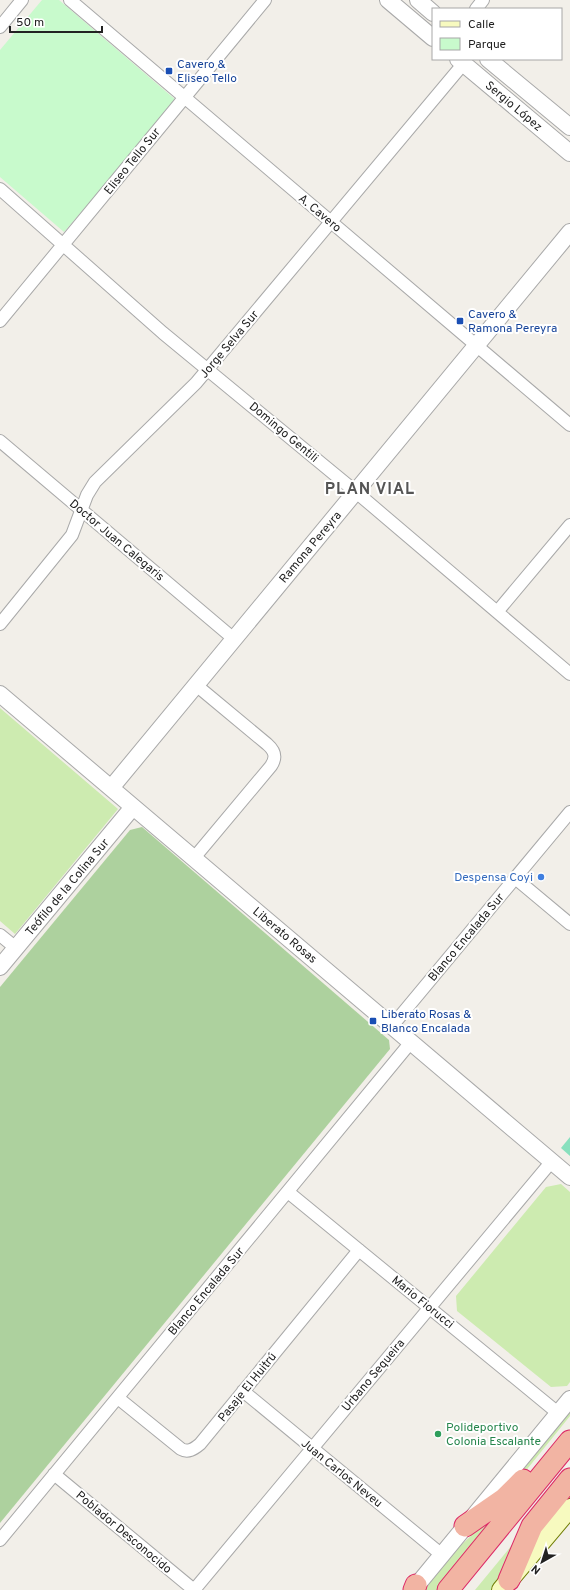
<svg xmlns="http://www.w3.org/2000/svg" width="570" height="1590" font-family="Overpass,sans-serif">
  <rect width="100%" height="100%" fill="#f2efe9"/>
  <path fill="#cdebb0" d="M0,708L118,809L15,934L0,921Z
    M561,1184L570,1192V1382L567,1386L551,1387L457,1311L456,1296L546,1187Z
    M570,1410V1416L524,1473L506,1488Z
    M509,1500L439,1590H423L457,1549Z
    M521,1534L494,1590H475Z"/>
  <path fill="#add19e" d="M142,827L389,1040L390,1049L0,1523V987L130,830Z"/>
  <path fill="#c8facc" d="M42,0H59L177,101L64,232L0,177V50Z"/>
  <path fill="#88e0be" d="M570,1137V1156L561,1148Z"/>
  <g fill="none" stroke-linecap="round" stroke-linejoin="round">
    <defs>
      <path id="minor" d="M70,0L570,425
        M476,9L483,0
        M0,27L22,0
        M0,189L163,333L356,492L570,674
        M0,321L265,0
        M0,441L234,639
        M497,612L570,525
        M0,624L72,535L87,495L95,482L196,383L464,63
        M194,858L271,766C277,757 275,751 267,744L196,685
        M515,878L570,924
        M0,935L16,948
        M392,1026L570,812
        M288,1192L558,1413
        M243,1391L442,1555
        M118,1398L181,1449C188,1453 194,1449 200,1444L359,1250
        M54,1474L194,1590
        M0,1540L411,1042
        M194,1590L552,1161"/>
      <path id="tertiary" d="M388,0L433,38
        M418,0L433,13
        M458,59L570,153
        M488,59L570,127
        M0,694L570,1177
        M111,788L570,232
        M0,967L133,807
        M413,1590L570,1399"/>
      <path id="secondary" d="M501,1590L570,1508"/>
      <path id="trunk" d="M465,1526L504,1499L523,1480
        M509,1580L532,1526L570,1479
        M414,1590L416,1585
        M448,1590L570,1441"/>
    </defs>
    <use href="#minor" stroke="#a9a9a9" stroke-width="14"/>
    <use href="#tertiary" stroke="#a9a9a9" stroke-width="18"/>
    <use href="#secondary" stroke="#707d05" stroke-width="20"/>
    <use href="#trunk" stroke="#dc2a67" stroke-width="23"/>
    <use href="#minor" stroke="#fff" stroke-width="12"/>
    <use href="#tertiary" stroke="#fff" stroke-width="16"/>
    <use href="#secondary" stroke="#f7fabf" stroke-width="18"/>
    <use href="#trunk" stroke="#f2b4a3" stroke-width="21"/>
  </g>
  <g fill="#1a4fb4" stroke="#fff" stroke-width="1.5">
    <rect x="165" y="67" width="8" height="8" rx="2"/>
    <rect x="456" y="317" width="8" height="8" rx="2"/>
    <rect x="369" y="1017" width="8" height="8" rx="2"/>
  </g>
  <circle fill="#3f7fe0" stroke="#fff" stroke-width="1.5" cx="541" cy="877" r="4"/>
  <circle fill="#2e9e5b" stroke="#fff" stroke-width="1.5" cx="438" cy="1434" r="4"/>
  <g text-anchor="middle" stroke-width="4" stroke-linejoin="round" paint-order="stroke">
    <g font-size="12" fill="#164399" stroke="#fff" text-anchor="start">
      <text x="177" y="68">Cavero &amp;<tspan x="177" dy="14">Eliseo Tello</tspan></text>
      <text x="468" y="318">Cavero &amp;<tspan x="468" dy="14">Ramona Pereyra</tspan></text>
      <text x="381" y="1018">Liberato Rosas &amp;<tspan x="381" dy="14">Blanco Encalada</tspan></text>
    </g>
    <g font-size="12" fill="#222" stroke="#fff">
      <text transform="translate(514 106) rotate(40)" y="4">Sergio López</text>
      <text transform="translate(132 161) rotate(-51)" y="4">Eliseo Tello Sur</text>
      <text transform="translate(320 213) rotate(40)" y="4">A. Cavero</text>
      <text transform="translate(229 344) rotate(-50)" y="4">Jorge Selva Sur</text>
      <text transform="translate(284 432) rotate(40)" y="4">Domingo Gentili</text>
      <text transform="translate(117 540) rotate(40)" y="4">Doctor Juan Calegaris</text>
      <text transform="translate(310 547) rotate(-50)" y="4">Ramona Pereyra</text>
      <text transform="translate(67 887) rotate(-50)" y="4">Teófilo de la Colina Sur</text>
      <text transform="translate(285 935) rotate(40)" y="4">Liberato Rosas</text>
      <text transform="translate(466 937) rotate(-50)" y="4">Blanco Encalada Sur</text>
      <text transform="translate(206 1291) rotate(-50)" y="4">Blanco Encalada Sur</text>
      <text transform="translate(423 1302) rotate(39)" y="4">Mario Fiorucci</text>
      <text transform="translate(373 1375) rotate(-50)" y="4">Urbano Sequeira</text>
      <text transform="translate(247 1387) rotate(-51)" y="4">Pasaje El Huitrú</text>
      <text transform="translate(342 1473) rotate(39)" y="4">Juan Carlos Neveu</text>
      <text transform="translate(124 1532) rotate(40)" y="4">Poblador Desconocido</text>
    </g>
    <g font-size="12" fill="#366cbe" stroke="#fff" text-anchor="end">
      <text x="533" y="881">Despensa Coyi</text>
    </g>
    <g font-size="12" fill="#27864d" stroke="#fff" text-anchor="start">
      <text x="446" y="1431">Polideportivo<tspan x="446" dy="14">Colonia Escalante</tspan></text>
    </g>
    <g font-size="16" font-weight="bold" letter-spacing="1" fill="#555" stroke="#fff">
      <text x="370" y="494">PLAN VIAL</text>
    </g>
  </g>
  <rect x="432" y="8" width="130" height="52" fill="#ffffff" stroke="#a7a7a7"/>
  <rect x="440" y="21" width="20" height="6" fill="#f7fabf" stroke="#a7a7a7"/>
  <text x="468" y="28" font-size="12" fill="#222222">Calle</text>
  <rect x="440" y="38" width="20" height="12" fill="#c8facc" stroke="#a7a7a7"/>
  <text x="468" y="48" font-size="12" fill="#222222">Parque</text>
  <g transform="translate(542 1562) rotate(219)" stroke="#ffffff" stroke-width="3" paint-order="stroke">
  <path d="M0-3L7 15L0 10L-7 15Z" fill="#222222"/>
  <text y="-6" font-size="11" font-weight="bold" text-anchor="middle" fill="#222222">N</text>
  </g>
  <path d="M10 26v6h92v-6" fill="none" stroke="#222222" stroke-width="2"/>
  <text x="16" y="26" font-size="12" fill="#222222" stroke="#ffffff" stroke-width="3" paint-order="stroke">50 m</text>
</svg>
